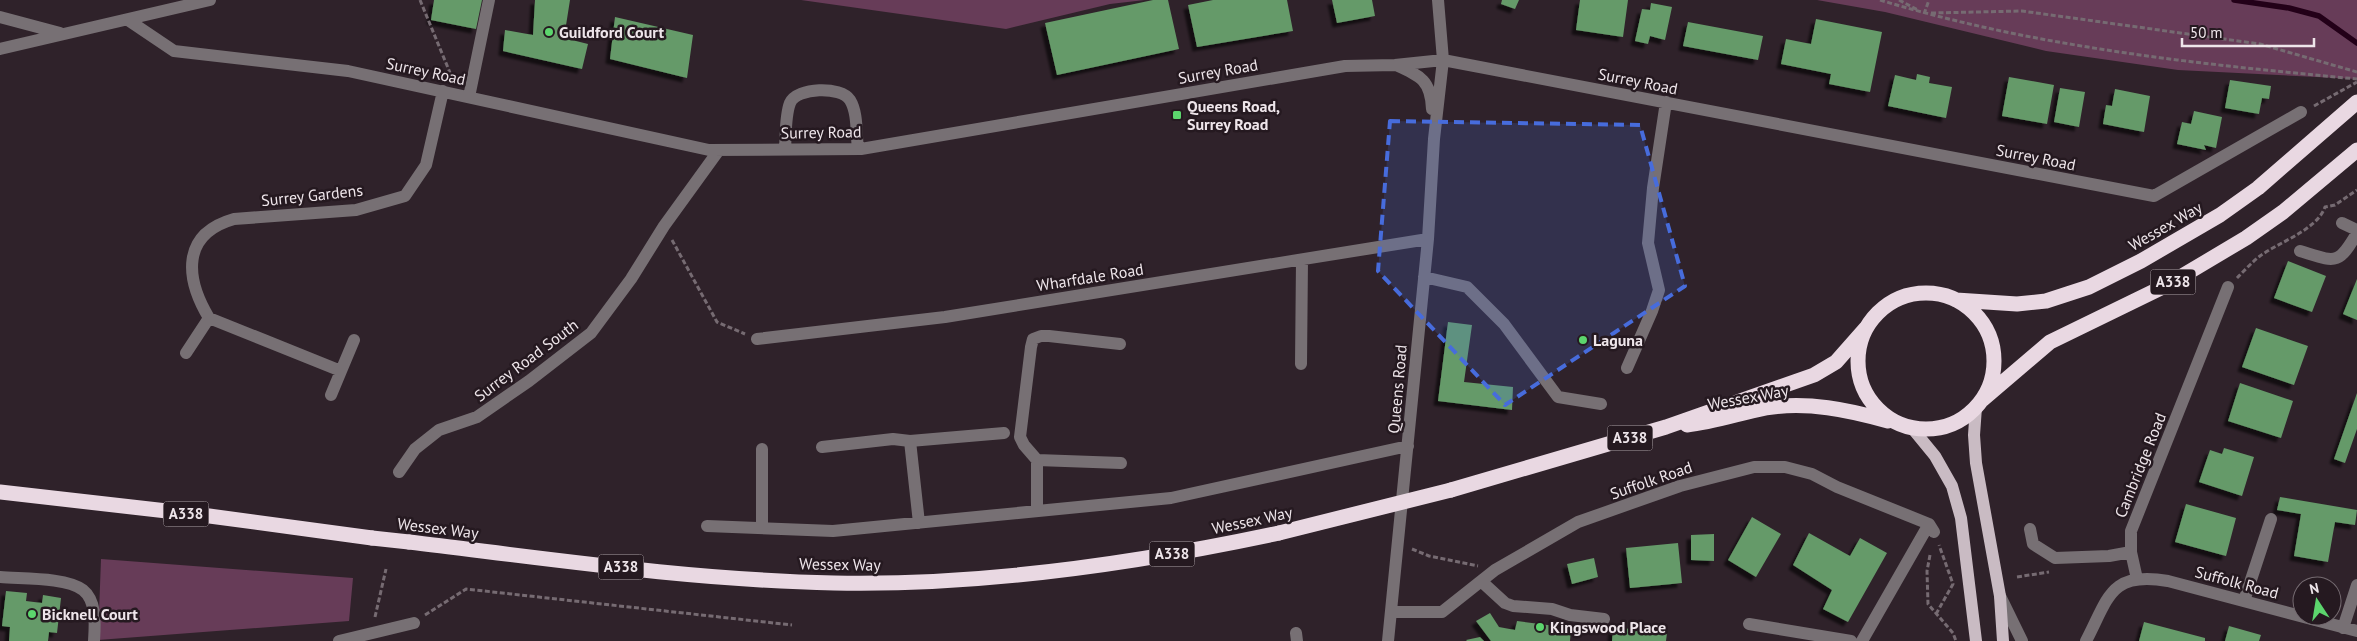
<svg xmlns="http://www.w3.org/2000/svg" width="2357" height="641" font-family="'PT Sans',sans-serif">
  <defs>
    <filter id="shadow"><feDropShadow dx="-4.5" dy="4.5" stdDeviation="1" flood-color="#0009"/></filter>
  </defs>
  <rect width="100%" height="100%" fill="#2f222a"/>
  <path fill="#673c58" d="M801,0H1145L1110,4L1006,29Z
    M1817,0H2357V79L2178,70L2046,51L1885,12Z
    M101,559L353,578L349,621L98,640Z"/>
  <g fill="none" stroke-linecap="round" stroke-linejoin="round">
    <path stroke="#230018" stroke-width="5.5" d="M2234,0L2289,8L2319,16L2357,43"/>
  </g>
  <path fill="#659a69" filter="url(#shadow)" d="M434,0H482L476,29L431,20Z
    M535,0H570L564,38L588,44L582,69L503,51L505,30L533,35Z
    M1153,0H1168L1179,49L1057,75L1045,23Z
    M1213,0H1287L1293,31L1197,47L1188,5Z
    M1332,0H1372L1375,16L1337,23Z
    M1502,0H1519L1515,9L1501,4Z
    M1580,0H1628L1623,37L1576,30Z
    M1651,3L1672,7L1665,40L1650,36L1648,44L1635,41L1642,9L1650,10Z
    M615,17L693,35L687,78L610,59Z
    M1816,19L1882,32L1870,92L1829,84L1831,74L1781,64L1786,39L1811,44Z
    M1688,22L1763,36L1758,60L1683,46Z
    M1917,74L1930,77L1929,83L1952,87L1946,118L1888,106L1895,75L1916,80Z
    M2009,77L2054,85L2047,124L2002,116Z
    M2230,80L2271,86L2269,99L2262,98L2259,114L2225,108Z
    M2060,88L2085,92L2079,127L2054,122Z
    M2115,89L2150,96L2144,132L2103,124L2106,105L2112,106Z
    M2194,111L2222,117L2216,148L2204,145L2206,150L2177,144L2182,122L2191,124Z
    M2288,261L2326,276L2312,312L2274,298Z
    M2357,279V320L2343,314Z
    M1448,322L1472,325L1464,382L1513,387L1512,410L1438,401Z
    M2256,328L2308,346L2294,385L2242,367Z
    M2240,383L2293,401L2281,438L2228,421Z
    M2357,393V429L2345,463L2334,459Z
    M2224,448L2254,457L2242,496L2199,482L2210,450L2222,454Z
    M2280,497L2357,510L2355,525L2335,522L2328,562L2294,556L2301,514L2277,510Z
    M2186,504L2236,518L2226,556L2175,542Z
    M1752,517L1781,534L1756,577L1728,560Z
    M1809,533L1850,556L1860,538L1887,553L1848,622L1823,609L1832,590L1793,565Z
    M1714,534V561L1691,560V535Z
    M1678,543L1682,583L1630,588L1626,548Z
    M1594,558L1598,577L1572,584L1567,564Z
    M6,591L27,593L26,601L42,603L43,595L61,598L57,633L49,632L48,641H9L10,627L2,626Z
    M1490,613L1499,627L1515,630L1517,621L1571,628L1570,641H1491L1476,621Z
    M2144,622L2205,638V641H2139Z
    M2229,626L2261,635L2259,641H2225Z
    M1613,627L1667,633L1666,641H1612Z
    M1480,637L1484,641H1467L1466,640Z"/>
  <g fill="none" stroke-linecap="round" stroke-linejoin="round">
    <path stroke="#766b72" stroke-width="3" stroke-dasharray="5 2.5" stroke-linecap="butt" d="M420,0L453,80
      M1880,0C2034,47 2197,64 2357,79
      M1899,0L1918,10
      M1931,13L2022,11L2260,44L2357,72
      M1924,14L1929,0
      M2314,106L2357,82
      M672,240L717,322L745,334
      M2237,278C2244,271 2252,262 2260,256C2279,242 2317,230 2325,207L2335,205L2357,190
      M1412,549L1429,556L1478,566
      M1930,555L1927,571L1928,604L1953,633L1956,641
      M2017,577L2049,572
      M1936,614L1953,584L1939,545
      M425,615L466,589L792,625
      M375,617L386,569"/>
    <path stroke="#777074" stroke-width="12" d="M0,17L60,33
      M128,20L174,51L348,71L709,150L861,149L1345,66L1395,65L1443,60L2154,196L2301,112
      M0,49L210,0
      M1396,65C1421,76 1431,81 1432,109
      M469,97L489,0
      M785,149C786,135 785,116 790,103C797,87 841,86 850,100C858,113 856,134 858,149
      M2342,223L2357,230
      M2300,251C2336,262 2338,266 2357,233
      M1424,277L1467,287L1504,324L1558,397L1601,404
      M757,339L945,317L1428,239
      M354,340L341,371L209,318C185,278 181,234 234,219L356,210L405,196L426,165L443,91
      M186,353L209,318
      M1301,364L1302,260
      M1627,368L1652,311L1659,290L1648,243L1653,188L1666,102
      M331,395L341,371
      M822,447L893,439L910,441
      M1037,460L1024,445L1020,437L1031,347L1033,339L1041,336H1049L1120,344
      M399,472L415,449L439,430L477,417L529,381L591,333L631,279L664,226L719,150
      M1037,511V460L1121,463
      M919,523L910,441L1004,433
      M707,526L833,531L1171,498L1408,446
      M762,528V449
      M2030,529L2033,544L2055,558L2109,556L2131,552
      M0,577C21,579 66,577 83,590C97,601 95,625 94,641
      M2137,579L2131,552V531L2228,287
      M1481,581L1505,603L1513,606L1552,609L1570,615L1604,619
      M2000,596L2022,641
      M2244,601L2271,519
      M1391,612H1442L1495,570L1578,522L1680,486L1754,467H1785L1812,474L1837,487L1929,524L1934,532
      M1749,624L1851,641
      M2343,628L2357,585
      M1296,633L1297,641
      M339,641L414,623
      M1388,641L1428,239L1434,139L1443,60L1438,0
      M1862,641L1929,524
      M2086,641C2109,597 2110,571 2168,581L2357,631"/>
    <path stroke="#c9bbc3" stroke-width="12" d="M1976,407L1974,435L1976,463L2000,596L2003,641
      M1912,428L1935,456L1952,486L1961,518L1976,641"/>
    <path stroke="#e9d8e2" stroke-width="15" d="M1858 361a68 68 0 1 1 136 0a68 68 0 1 1-136 0Z
      M1956,300L2017,304L2046,301L2089,287L2141,261L2220,215L2258,188L2357,102
      M1982,400L2050,342L2167,285L2246,238L2283,212L2357,150
      M1687,425C1714,422 1740,413 1766,408C1807,401 1849,410 1888,421
      M1451,490L1666,427L1814,375L1836,362L1866,328
      M0,492L202,515L372,538
      M409,542C550,559 692,580 834,583C983,586 1134,564 1279,533"/>
    <path stroke="#e9d8e2" stroke-width="15" d="M1279,533L1451,490
      M372,538L409,542"/>
  </g>
  <path fill="#476cdc" fill-opacity="0.2" stroke="#476cdc" stroke-width="4" stroke-dasharray="10 6" stroke-linejoin="round" d="M1390,121L1640,125L1685,286L1505,405L1378,271Z"/>
  <g fill="#5cd56d" stroke="#251920" stroke-width="2">
    <circle cx="549" cy="32" r="5"/>
    <rect x="1172" y="110" width="10" height="10" rx="2.5"/>
    <circle cx="1583" cy="340" r="5"/>
    <circle cx="32" cy="614" r="5"/>
    <circle cx="1540" cy="627" r="5"/>
  </g>
  <g text-anchor="middle" stroke-width="5" stroke-linejoin="round" paint-order="stroke">
    <g fill="#251920" stroke="#b2a8ad" stroke-width="1">
      <rect x="2150.5" y="269.5" width="45" height="25" rx="4"/>
      <rect x="1607.5" y="425.5" width="45" height="25" rx="4"/>
      <rect x="163.5" y="501.5" width="45" height="25" rx="4"/>
      <rect x="1149.5" y="541.5" width="45" height="25" rx="4"/>
      <rect x="598.5" y="554.5" width="45" height="25" rx="4"/>
    </g>
    <g font-size="15" font-weight="bold" fill="#eee5ea">
      <text x="2173" y="287">A338</text>
      <text x="1630" y="443">A338</text>
      <text x="186" y="519">A338</text>
      <text x="1172" y="559">A338</text>
      <text x="621" y="572">A338</text>
    </g>
    <g font-size="16" font-weight="bold" fill="#eee5ea" stroke="#251920" text-anchor="start">
      <text x="559" y="38">Guildford Court</text>
      <text x="1187" y="112">Queens Road,<tspan x="1187" dy="18">Surrey Road</tspan></text>
      <text x="1593" y="346">Laguna</text>
      <text x="42" y="620">Bicknell Court</text>
      <text x="1550" y="633">Kingswood Place</text>
    </g>
    <g font-size="16" fill="#eee5ea" stroke="#251920">
      <text transform="translate(426 71) rotate(12)" y="6">Surrey Road</text>
      <text transform="translate(1218 71) rotate(-10)" y="6">Surrey Road</text>
      <text transform="translate(1638 81) rotate(11)" y="6">Surrey Road</text>
      <text transform="translate(821 132) rotate(-1)" y="6">Surrey Road</text>
      <text transform="translate(2036 157) rotate(11)" y="6">Surrey Road</text>
      <text transform="translate(312 195) rotate(-6)" y="6">Surrey Gardens</text>
      <text transform="translate(2165 226) rotate(-30)" y="6">Wessex Way</text>
      <text transform="translate(1090 277) rotate(-9)" y="6">Wharfdale Road</text>
      <text transform="translate(526 360) rotate(-37)" y="6">Surrey Road South</text>
      <text transform="translate(1397 389) rotate(-85)" y="6">Queens Road</text>
      <text transform="translate(1748 397) rotate(-10)" y="6">Wessex Way</text>
      <text transform="translate(2140 465) rotate(-68)" y="6">Cambridge Road</text>
      <text transform="translate(1651 480) rotate(-19)" y="6">Suffolk Road</text>
      <text transform="translate(1252 520) rotate(-12)" y="6">Wessex Way</text>
      <text transform="translate(438 528) rotate(7)" y="6">Wessex Way</text>
      <text transform="translate(840 564) rotate(1)" y="6">Wessex Way</text>
      <text transform="translate(2237 582) rotate(15)" y="6">Suffolk Road</text>
    </g>
  </g>
  <g transform="translate(2317 601) rotate(348)"><circle r="24" fill="#251920" stroke="#756b71"/>
  <path d="M0-4L9 19L0 12L-9 19Z" fill="#5cd56d"/>
  <text y="-8" font-size="14" font-weight="bold" text-anchor="middle" fill="#eee5ea">N</text>
  </g>
  <path d="M2182 38v8h132v-8" fill="none" stroke="#eee5ea" stroke-width="2.5"/>
  <text x="2190" y="38" font-size="15" fill="#eee5ea" stroke="#251920" stroke-width="4" paint-order="stroke">50 m</text>
</svg>
